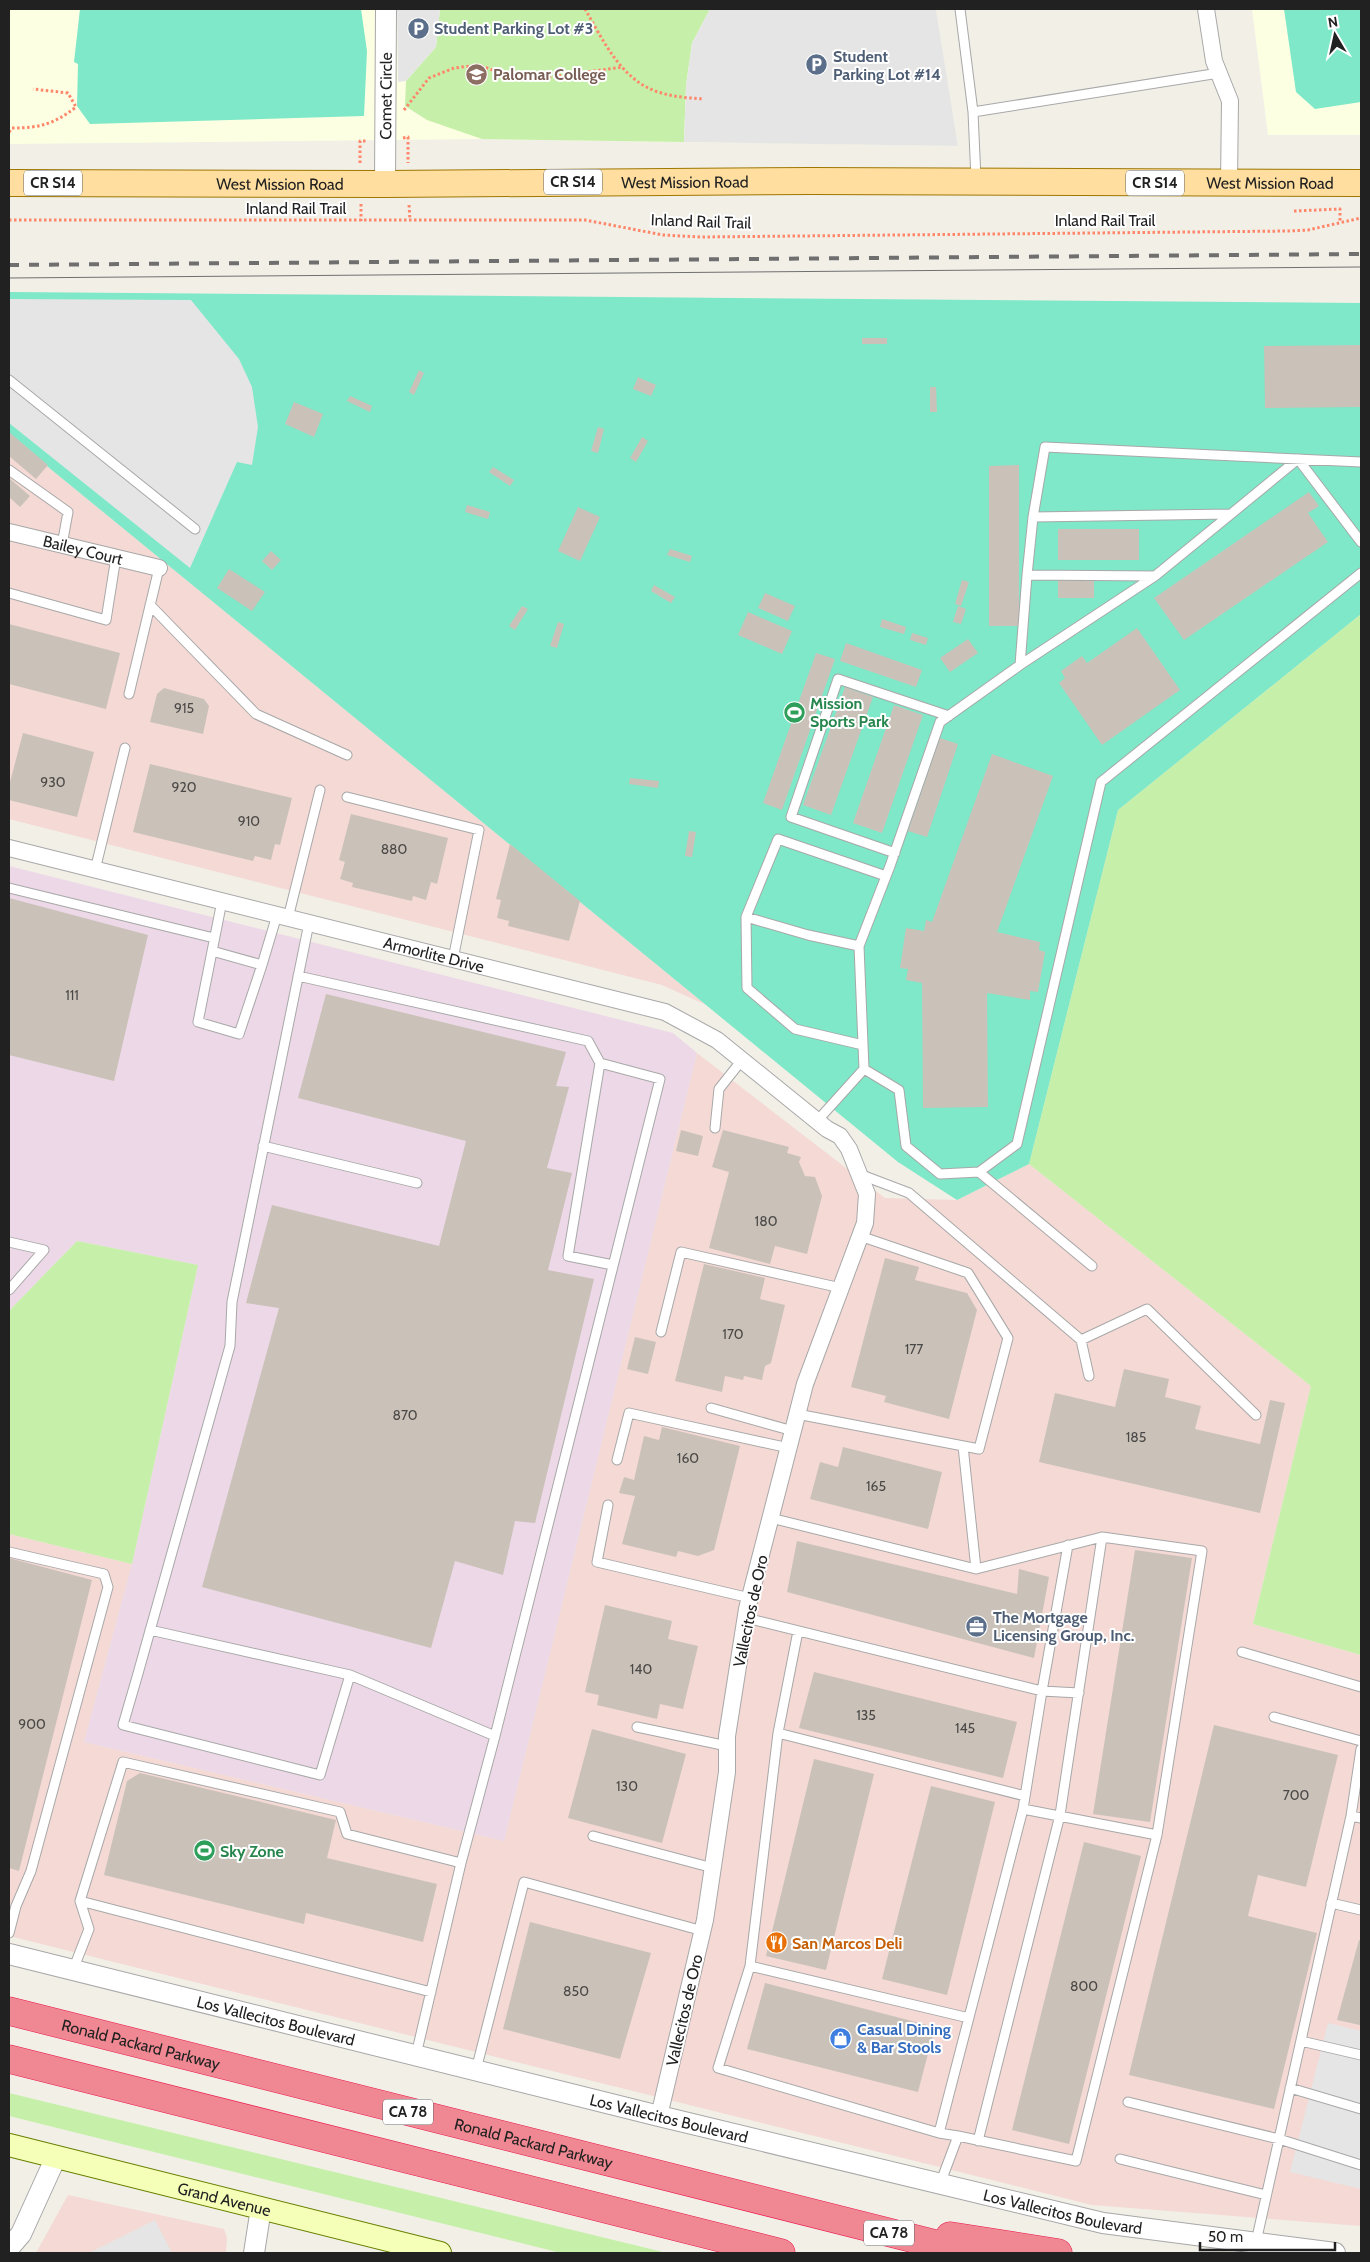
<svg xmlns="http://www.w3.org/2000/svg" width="1370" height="2262" font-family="Cabin,sans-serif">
  <rect width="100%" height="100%" fill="#f2efe7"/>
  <path fill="#f4d9d5" d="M9,435L706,1005L662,985L9,819Z
    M697,1053L885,1198L957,1200L1029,1164L1311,1386L1253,1624L1361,1655V2226L1092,2205L9,1936V1534L132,1564L84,1742L504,1841Z
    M68,2195L224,2229L227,2238L226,2253H36Z"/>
  <path fill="#ecd8e6" d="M9,866L673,1033L697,1053L504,1841L84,1742L132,1564L198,1265L77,1241L9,1311Z"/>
  <path fill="#fdffe3" d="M9,9H936L958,146L482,139L9,144Z
    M1252,9H1361V135H1268Z"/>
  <path fill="#c6f0a9" d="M440,9H710L692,43L686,86L684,142L482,139L427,120L405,106L406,81L436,47Z
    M1361,614V1655L1253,1624L1311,1386L1029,1164L1118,810Z
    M77,1241L198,1265L132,1564L9,1534V1311Z
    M9,2093L667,2253H561L9,2116Z"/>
  <path fill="#7ee8c8" d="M80,9H361L367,51L364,116L90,124L77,106L78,64L74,62Z
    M1284,9H1361V102L1315,109L1296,92Z
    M9,292L1361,303V614L1118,810L1029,1164L957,1200L898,1162L9,435Z"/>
  <path fill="#e5e5e5" d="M397,9H440L436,47L406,81L398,82Z
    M710,9H936L958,146L684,142L686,86L692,43Z
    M9,299L191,300L239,359L252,387L258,427L252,465L237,462L190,568L9,423Z
    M1328,2023L1361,2031V2189L1290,2172Z
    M155,2220L172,2253H89Z"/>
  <path fill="#cac2b9" d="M862,338H887V344H862Z
    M1361,345V407L1265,408L1264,346Z
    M419,370L424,373L414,395L409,392Z
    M638,377L656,385L651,396L633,389Z
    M930,387H936L937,412H930Z
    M350,396L372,406L370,412L347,401Z
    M294,402L323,414L314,437L285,424Z
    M598,427L604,429L598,453L591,451Z
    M9,432L48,465L36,479L9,456Z
    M642,437L648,441L636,462L630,458Z
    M1019,465V626H989V466Z
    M493,467L514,480L510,486L489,472Z
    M9,478L30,496L20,507L9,497Z
    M1309,492L1319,506L1308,513L1328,542L1184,640L1154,598Z
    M467,505L490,512L488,519L465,512Z
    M578,507L600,517L580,561L558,551Z
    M1058,529H1139V560H1058Z
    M670,549L692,556L690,562L667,555Z
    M271,551L281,560L272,570L262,561Z
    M229,569L265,592L252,611L217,588Z
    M1094,578V598H1058V579Z
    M962,580L969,582L961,606L955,604Z
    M654,585L675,597L671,603L651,591Z
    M765,593L795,606L788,621L758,608Z
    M522,606L528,609L515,630L509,626Z
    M958,606L966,609L961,624L953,622Z
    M748,612L792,631L782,654L738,635Z
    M882,619L906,627L904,634L880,627Z
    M558,622L564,624L557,648L550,646Z
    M9,624L120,653L106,709L9,684Z
    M1137,628L1180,690L1102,745L1059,683L1065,678L1061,671L1082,656L1087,663Z
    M912,633L928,638L926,645L910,640Z
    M968,639L978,653L950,672L940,658Z
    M846,643L922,670L916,687L840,661Z
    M816,653L835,659L782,810L763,803Z
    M845,687L873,697L831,815L803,805Z
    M164,688L204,699L209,706L203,734L150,722L157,694Z
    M894,705L923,715L882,833L853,823Z
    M23,733L94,752L77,817L9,800V786Z
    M940,738L958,744L927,837L908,831Z
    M992,754L1053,776L997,932L1040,942L1039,950L1045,952L1038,992L1030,991V1000L987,993L988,1107L923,1108L922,983L906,980L908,969L900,968L906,928L924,931L926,920L932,922Z
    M150,764L292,798L280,845L275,844L271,860L255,856L253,861L133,832Z
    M630,778L659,781L658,788L629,784Z
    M351,814L448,838L437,884L431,882L426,900L413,896L412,901L352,887L353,883L340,879L345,862L339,860Z
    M689,831L696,832L692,857L685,856Z
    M510,844L580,901L569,941L508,926L509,921L497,918L501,900L496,899Z
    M9,898L148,935L114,1081L9,1055Z
    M326,994L566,1052L556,1086L569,1087L547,1168L572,1173L548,1270L594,1279L535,1523L515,1521L503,1575L455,1561L431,1648L202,1587L279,1308L246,1303L272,1205L439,1246L466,1141L298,1098Z
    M681,1130L703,1136L698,1156L676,1151Z
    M723,1130L789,1147L787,1153L801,1157L799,1162L805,1176L815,1177L822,1196L807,1254L775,1246L770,1264L709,1248L729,1172L712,1167Z
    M885,1258L919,1267L915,1280L967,1293L977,1310L949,1419L884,1402L886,1396L851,1387Z
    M704,1264L765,1278L760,1299L785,1305L771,1363L765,1366L762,1380L744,1376L743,1380L725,1376L722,1392L675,1381Z
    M635,1337L656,1342L648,1374L627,1369Z
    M1124,1369L1169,1379L1165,1397L1201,1406L1195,1429L1260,1444L1270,1400L1285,1403L1260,1513L1039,1462L1055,1393L1115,1407Z
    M662,1427L740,1446L714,1550L698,1556L678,1551L676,1557L622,1544L635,1496L619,1493L624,1477L634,1480L644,1436L659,1440Z
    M843,1447L942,1472L928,1529L810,1499L820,1462L838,1467Z
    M797,1541L1017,1594L1019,1569L1049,1577L1034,1658L787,1592Z
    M1135,1550L1192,1558L1150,1822L1093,1814Z
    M9,1558L92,1580L19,1871L9,1868Z
    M605,1605L672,1621L668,1639L698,1646L683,1709L660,1704L657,1719L597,1705L599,1695L585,1692Z
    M814,1672L1017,1722L1003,1778L799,1728Z
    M1214,1725L1338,1755L1306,1887L1258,1875L1248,1916L1317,1933L1274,2109L1129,2075Z
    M592,1729L686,1754L662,1843L568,1818Z
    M814,1759L874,1774L826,1970L766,1956Z
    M140,1773L336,1820L327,1858L437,1884L423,1942L306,1913L304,1924L104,1875L127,1781Z
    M931,1786L995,1802L947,1995L882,1979Z
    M1084,1842L1141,1856L1069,2144L1012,2130Z
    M530,1922L651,1953L620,2059L503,2029Z
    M1359,1940L1361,1941L1360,2025L1337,2020Z
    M765,1983L935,2027L918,2092L747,2049Z"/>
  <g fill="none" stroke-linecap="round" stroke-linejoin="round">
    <defs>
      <path id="service" d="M960,9L973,112L976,179
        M973,112L1219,73
        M9,380L195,529
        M1298,459L1231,514L1033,517L1045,447L1361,462
        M1298,459L1361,542
        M9,470L68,512L62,545
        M1033,517L1027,575L1155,576L1231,514
        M1027,575L1020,665L1155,576
        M9,593L106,620L116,557
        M150,605L256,714L347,755
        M129,694L159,568
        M347,797L479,830L453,959
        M895,853L791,817L838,679L949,716
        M95,870L125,748
        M9,888L214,938
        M746,917L808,935L859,946
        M288,918L320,790
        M212,951L262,965L239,1034L198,1022L222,901
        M262,965L277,915
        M298,976L588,1041L600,1063
        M863,1045L795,1029L747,988L746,917L778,839L886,876
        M864,1069L899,1090L906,1146L940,1174L979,1172L1017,1144L1101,782L1361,573
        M817,1121L864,1069L859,946L890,866L940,722L1020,665
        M715,1128L719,1089L742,1060
        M263,1146L417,1183
        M979,1172L1092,1266
        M859,1174L909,1193L1081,1340L1147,1309L1256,1415
        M9,1242L44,1250L9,1290
        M661,1332L681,1252L841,1288
        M1081,1340L1089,1376
        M711,1408L793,1431
        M797,1414L979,1449L1008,1338L968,1273L860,1236
        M963,1446L976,1569
        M617,1460L629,1413L789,1448
        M608,1505L597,1562L750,1598
        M771,1518L976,1569L1102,1537L1202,1551L1157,1835L1076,2161L958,2136L940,2184
        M1068,1545L1042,1691L1079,1693
        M9,1552L104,1574L108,1587L31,1871L16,1906L9,1933
        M746,1618L1042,1691L1023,1809L939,2133L958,2136
        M150,1630L350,1675L320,1775L123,1725L137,1677L230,1346L232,1302L309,923
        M798,1631L778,1733L1025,1796
        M1242,1652L1361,1687
        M350,1675L495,1736L461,1863L416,2055
        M1274,1717L1361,1741
        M637,1727L727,1746
        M778,1733L750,1966L718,2068L939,2133
        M495,1736L660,1079L600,1063L568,1256L613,1265
        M1361,1749L1351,1816L1361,1818
        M1023,1809L1157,1835
        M593,1836L713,1868
        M80,1901L431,1992
        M1331,1903L1361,1910
        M750,1966L969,2018
        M73,1970L89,1929L80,1901L123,1762L340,1812L347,1834L461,1863
        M1301,2041L1361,2055
        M476,2070L524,1882L703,1931
        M1290,2088L1361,2109
        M1128,2102L1279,2139L1361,2165
        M978,2141L1060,1815L1102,1537
        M1120,2159L1266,2195
        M1256,2242L1351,1816"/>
      <g id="minor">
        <path d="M1206,9L1214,61L1230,101L1229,183"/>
        <path id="s1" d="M9,532L159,568"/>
        <path id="s2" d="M9,848L665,1012L717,1040L827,1129L840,1136L849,1149L867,1194L865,1223L805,1384L747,1609L727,1736V1772L705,1920L659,2116"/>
      </g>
      <g id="tertiary">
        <path id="s3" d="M385,184L386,9"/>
        <path id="s4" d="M9,1954L659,2116L1103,2223L1335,2253"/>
        <path d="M9,2248L21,2234L56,2157"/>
        <path d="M254,2253L261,2208"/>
      </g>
      <g id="secondary">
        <path id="s5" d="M9,2145L440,2253"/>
      </g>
      <g id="primary">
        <path id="s6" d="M9,183L385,184L811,181L1361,183"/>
      </g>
      <g id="motorway">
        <path id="s7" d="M9,2011L971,2253"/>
        <path d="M9,2059L781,2253"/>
        <path d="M950,2236L1058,2253"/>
      </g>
    </defs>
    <use href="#service" stroke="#a8a8a8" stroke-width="11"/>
    <use href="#minor" stroke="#a8a8a8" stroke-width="18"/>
    <use href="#tertiary" stroke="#a8a8a8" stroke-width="22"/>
    <use href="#secondary" stroke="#678000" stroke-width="24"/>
    <use href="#primary" stroke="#9e7700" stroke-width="28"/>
    <use href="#motorway" stroke="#ec184e" stroke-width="29"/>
    <path stroke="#ff876b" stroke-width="3" stroke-dasharray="2.5 2.5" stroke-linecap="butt" d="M585,9C603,40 621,80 658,92C673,97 689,98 704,99
      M404,110L429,78L454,68L479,65L517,79L543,78L623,67
      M9,132L12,128C40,128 54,124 76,107L68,93L33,89
      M403,138L408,137V163
      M360,163V141H367
      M361,204V221
      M409,205L410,220
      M1294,211L1340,209V222
      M9,220H585L663,235L701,237L1288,231L1308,230L1361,218"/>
    <use href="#service" stroke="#fff" stroke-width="9"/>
    <use href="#minor" stroke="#fff" stroke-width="16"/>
    <use href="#tertiary" stroke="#fff" stroke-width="20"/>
    <use href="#secondary" stroke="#f5ffb8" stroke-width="22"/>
    <use href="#primary" stroke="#ffde9f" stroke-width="26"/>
    <use href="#motorway" stroke="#ef8892" stroke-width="28"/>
    <path stroke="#6f6f6f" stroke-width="1" d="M9,278L1361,267"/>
    <path stroke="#6f6f6f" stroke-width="4" stroke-dasharray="10 10" stroke-linecap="butt" d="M9,265L1361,254"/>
  </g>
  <defs>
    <symbol id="parking-disc" viewBox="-11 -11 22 22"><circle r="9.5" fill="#5c6f8a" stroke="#fff"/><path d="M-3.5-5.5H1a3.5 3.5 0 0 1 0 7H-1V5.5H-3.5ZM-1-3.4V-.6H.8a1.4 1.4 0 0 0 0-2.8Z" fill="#fff"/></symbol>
    <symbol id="university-disc" viewBox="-11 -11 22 22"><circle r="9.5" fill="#8d6e63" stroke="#fff"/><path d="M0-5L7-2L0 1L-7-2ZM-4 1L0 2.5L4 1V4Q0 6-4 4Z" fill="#fff"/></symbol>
    <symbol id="stadium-disc" viewBox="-11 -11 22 22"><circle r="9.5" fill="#2e9e5b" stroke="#fff"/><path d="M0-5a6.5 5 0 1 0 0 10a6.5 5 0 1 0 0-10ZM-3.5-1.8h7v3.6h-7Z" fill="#fff"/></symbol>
    <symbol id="office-disc" viewBox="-11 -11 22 22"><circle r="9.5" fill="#5c6f8a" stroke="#fff"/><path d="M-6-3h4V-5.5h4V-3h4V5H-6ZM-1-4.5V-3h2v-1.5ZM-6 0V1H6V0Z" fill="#fff"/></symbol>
    <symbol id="restaurant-disc" viewBox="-11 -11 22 22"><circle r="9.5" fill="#e8710a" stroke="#fff"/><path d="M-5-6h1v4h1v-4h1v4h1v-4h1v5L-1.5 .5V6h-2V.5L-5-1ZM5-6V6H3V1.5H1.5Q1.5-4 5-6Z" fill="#fff"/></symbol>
    <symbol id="shop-disc" viewBox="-11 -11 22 22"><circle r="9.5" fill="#3f7fe0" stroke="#fff"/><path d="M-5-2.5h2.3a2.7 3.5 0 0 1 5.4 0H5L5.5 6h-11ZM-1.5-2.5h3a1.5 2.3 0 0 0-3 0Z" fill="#fff"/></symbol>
  </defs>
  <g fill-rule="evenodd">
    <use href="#parking-disc" x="406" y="16" width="25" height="25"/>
    <use href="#parking-disc" x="804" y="52" width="25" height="25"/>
    <use href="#university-disc" x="464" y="62" width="25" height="25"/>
    <use href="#stadium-disc" x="782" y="700" width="25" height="25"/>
    <use href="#office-disc" x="964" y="1614" width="25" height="25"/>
    <use href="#stadium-disc" x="192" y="1838" width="25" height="25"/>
    <use href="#restaurant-disc" x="764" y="1930" width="25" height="25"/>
    <use href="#shop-disc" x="828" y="2026" width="25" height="25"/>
  </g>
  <g text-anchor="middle" stroke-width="4" stroke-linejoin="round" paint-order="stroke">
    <g font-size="14" fill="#4b4947">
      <text x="184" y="713">915</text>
      <text x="53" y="787">930</text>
      <text x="184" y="792">920</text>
      <text x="249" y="826">910</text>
      <text x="394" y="854">880</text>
      <text x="72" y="1000">111</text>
      <text x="766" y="1226">180</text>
      <text x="733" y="1339">170</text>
      <text x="914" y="1354">177</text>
      <text x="405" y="1420">870</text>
      <text x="1136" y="1442">185</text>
      <text x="688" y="1463">160</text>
      <text x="876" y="1491">165</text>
      <text x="641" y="1674">140</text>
      <text x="866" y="1720">135</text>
      <text x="32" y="1729">900</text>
      <text x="965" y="1733">145</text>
      <text x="627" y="1791">130</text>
      <text x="1296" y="1800">700</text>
      <text x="1084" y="1991">800</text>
      <text x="576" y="1996">850</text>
    </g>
    <g fill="#fff" stroke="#646464" stroke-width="1">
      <rect x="544" y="169.5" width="58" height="25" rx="4"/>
      <rect x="24" y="170.5" width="58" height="25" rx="4"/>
      <rect x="1126" y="170.5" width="58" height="25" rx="4"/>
      <rect x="383" y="2099.5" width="50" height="25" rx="4"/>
      <rect x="864" y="2220.5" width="50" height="25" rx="4"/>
    </g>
    <g font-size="15" font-weight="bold" fill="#212121">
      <text x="573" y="187">CR S14</text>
      <text x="53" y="188">CR S14</text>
      <text x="1155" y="188">CR S14</text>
      <text x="408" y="2117">CA 78</text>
      <text x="889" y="2238">CA 78</text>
    </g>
    <g font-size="16" font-weight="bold" fill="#4e5e75" stroke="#fff" text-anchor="start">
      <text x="434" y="34">Student Parking Lot #3</text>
      <text x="833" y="62">Student<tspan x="833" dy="18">Parking Lot #14</tspan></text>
      <text x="993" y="1623">The Mortgage<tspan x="993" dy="18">Licensing Group, Inc.</tspan></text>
    </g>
    <g font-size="16" font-weight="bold" fill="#785e54" stroke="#fff" text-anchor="start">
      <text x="493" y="80">Palomar College</text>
    </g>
    <g font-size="16" fill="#212121" stroke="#fff">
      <text dy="6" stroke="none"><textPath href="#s3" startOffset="88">Comet Circle</textPath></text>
      <text dy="6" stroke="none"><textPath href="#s6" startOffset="676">West Mission Road</textPath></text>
      <text dy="6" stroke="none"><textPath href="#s6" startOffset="1261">West Mission Road</textPath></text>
      <text dy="6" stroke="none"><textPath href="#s6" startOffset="271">West Mission Road</textPath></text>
      <text x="296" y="214">Inland Rail Trail</text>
      <text x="1105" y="226">Inland Rail Trail</text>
      <text transform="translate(701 221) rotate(2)" y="6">Inland Rail Trail</text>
      <text dy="6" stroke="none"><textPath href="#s1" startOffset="76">Bailey Court</textPath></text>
      <text dy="6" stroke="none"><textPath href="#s2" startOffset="438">Armorlite Drive</textPath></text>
      <text transform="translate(750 1611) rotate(-78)" y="6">Vallecitos de Oro</text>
      <text transform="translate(684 2010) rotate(-77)" y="6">Vallecitos de Oro</text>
      <text dy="6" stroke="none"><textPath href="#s4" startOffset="275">Los Vallecitos Boulevard</textPath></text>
      <text dy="6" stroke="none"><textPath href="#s7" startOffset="136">Ronald Packard Parkway</textPath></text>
      <text dy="6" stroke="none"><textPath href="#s4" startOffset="680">Los Vallecitos Boulevard</textPath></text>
      <text dy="6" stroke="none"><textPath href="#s7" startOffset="541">Ronald Packard Parkway</textPath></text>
      <text dy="6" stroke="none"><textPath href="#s5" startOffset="222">Grand Avenue</textPath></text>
      <text dy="6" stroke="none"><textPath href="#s4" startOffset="1085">Los Vallecitos Boulevard</textPath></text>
    </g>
    <g font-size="16" font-weight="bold" fill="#27864d" stroke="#fff" text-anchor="start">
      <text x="810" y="709">Mission<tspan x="810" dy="18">Sports Park</tspan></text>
      <text x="220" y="1857">Sky Zone</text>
    </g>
    <g font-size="16" font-weight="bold" fill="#c56008" stroke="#fff" text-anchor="start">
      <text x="792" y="1949">San Marcos Deli</text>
    </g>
    <g font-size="16" font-weight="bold" fill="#366cbe" stroke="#fff" text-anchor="start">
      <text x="857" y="2035">Casual Dining<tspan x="857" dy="18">&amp; Bar Stools</tspan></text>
    </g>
  </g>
  <rect width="1370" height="2262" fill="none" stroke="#212121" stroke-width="20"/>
  <g transform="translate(1335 35) rotate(351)" stroke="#ffffff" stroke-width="4" paint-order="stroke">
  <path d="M0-4L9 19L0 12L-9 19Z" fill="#212121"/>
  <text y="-8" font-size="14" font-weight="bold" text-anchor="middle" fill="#212121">N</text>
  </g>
  <path d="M1200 2242v8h135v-8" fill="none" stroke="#212121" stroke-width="2.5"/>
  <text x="1208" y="2242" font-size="15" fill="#212121" stroke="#ffffff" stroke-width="4" paint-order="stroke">50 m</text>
</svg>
